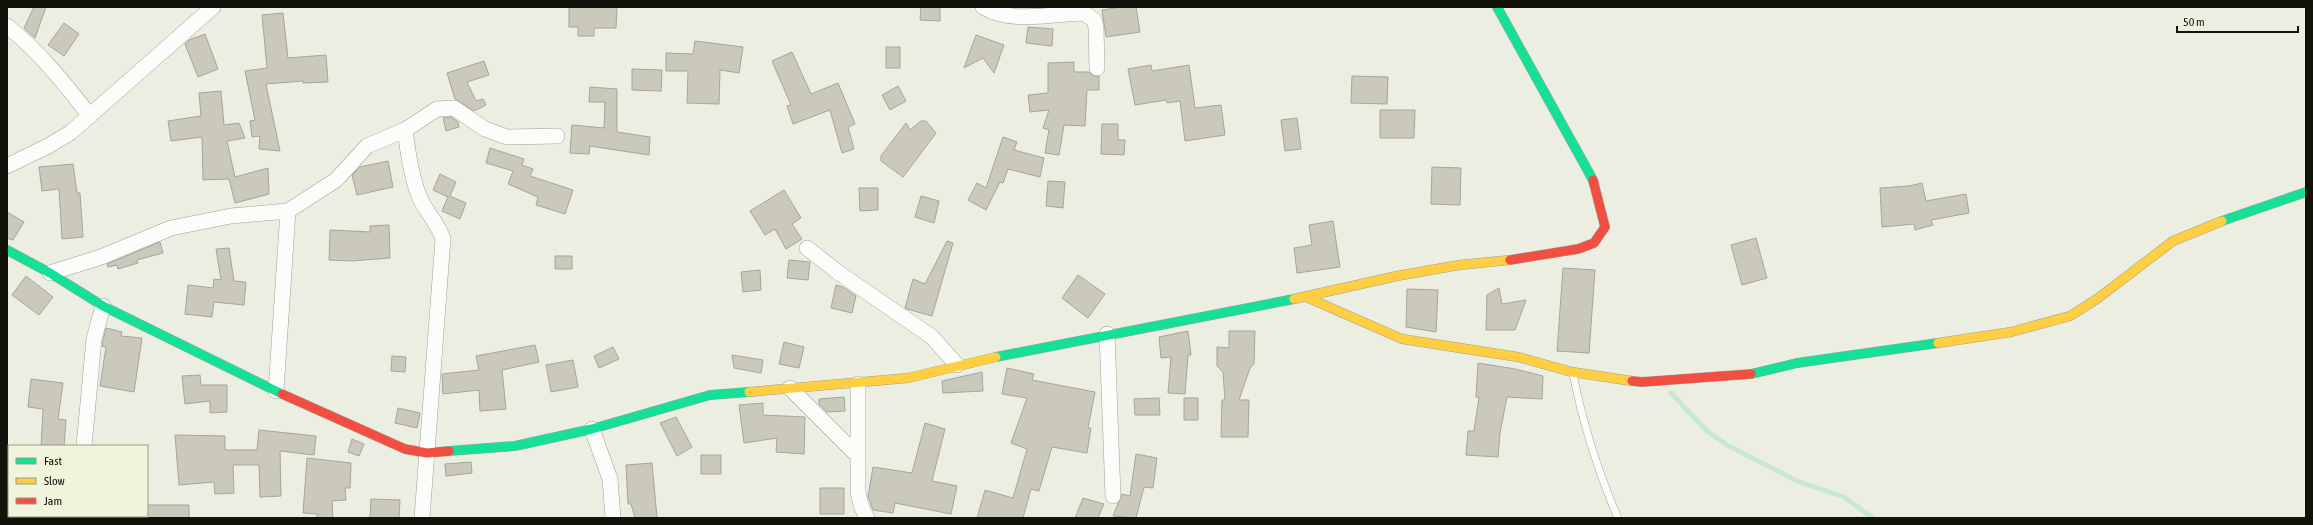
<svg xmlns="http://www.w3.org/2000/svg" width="2313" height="525" font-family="'Asap Condensed',sans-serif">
  <rect width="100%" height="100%" fill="#eceee1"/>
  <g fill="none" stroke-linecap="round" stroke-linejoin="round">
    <path stroke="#c9e8d1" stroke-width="5" d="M1671,393L1707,431L1727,445L1797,481L1844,497L1873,518"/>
  </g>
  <path fill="#cac9bb" stroke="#a5a59b" d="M34,7H46L35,38L24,28Z
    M569,7H617L616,28H594V36H578V27H569Z
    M921,7H940V21L920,20Z
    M1122,7H1136L1140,32L1106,37L1102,10Z
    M283,13L288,58L326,55L328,82L303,83V81L266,84L280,151L259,149L260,136L252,137L250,121L255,120L245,71L267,68L262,15Z
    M64,23L79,34L64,56L48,45Z
    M1028,27L1053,29L1052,46L1026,43Z
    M205,34L218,69L198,77L185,44L189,40Z
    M976,35L1004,45L994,73L983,58L964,68Z
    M695,41L743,47L739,73L720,70L719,104L687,103L688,71H666V53L693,54Z
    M886,47H900V68H886Z
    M792,52L811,94L838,83L855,124L848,127L854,149L842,153L830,110L793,124L787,106L791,105L772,61Z
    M484,61L489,75L467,82L476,101L483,99L486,105L474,111L455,99L447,73Z
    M1074,62V72H1089L1093,76H1099V90H1087L1085,126L1064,125L1059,155L1045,153L1049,130L1043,128L1049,110L1030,112L1028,95L1048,93V63Z
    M1151,65L1152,71L1189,65L1195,108L1221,105L1225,135L1185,141L1180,101L1167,103L1166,100L1135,105L1128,69Z
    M632,69L662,70L661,91L632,90Z
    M1352,76L1388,77L1387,104L1351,103Z
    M898,86L906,101L890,110L882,95Z
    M590,87L617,89V132L650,137L649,155L590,146L589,154L570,153L572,125L604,128L605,102H589Z
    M221,91L224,125L239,123L245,138L227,141L235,177L268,168L269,194L235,203L229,179L203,180L202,137L171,141L168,121L201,116L199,93Z
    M1380,110H1415L1414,138H1380Z
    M451,117L458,122L459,127L446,131L443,118Z
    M1297,118L1301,149L1285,151L1281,120Z
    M921,121H926L936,133L903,177L881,161V156L906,123L910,130Z
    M1102,124H1118V140H1125L1124,155L1101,154Z
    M1003,137L1017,142L1014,150L1044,158L1040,177L1008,169L1003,183L1000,182L986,210L968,200L977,183L986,188Z
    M490,148L524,159L522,165L533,169L530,176L573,190L565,214L536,205L538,197L508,184L513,171L486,163Z
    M388,161L393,187L357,195L352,175L360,167Z
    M73,164L77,193H80L83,237L62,239L59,189L42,191L39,167Z
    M1432,167L1461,168L1460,205L1431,204Z
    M440,174L456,182L450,196L466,203L460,219L442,211L448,197L433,190Z
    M1048,181L1065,182L1063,208L1046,206Z
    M1922,183L1926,201L1966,194L1969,213L1931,220L1933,225L1915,230L1914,224L1882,227L1880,188L1909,186Z
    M859,188H878V210L860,211Z
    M784,190L801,218L792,224L802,239L786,249L775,229L765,235L750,211Z
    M921,196L939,201L934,223L915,217Z
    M7,212L24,222L13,240L7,238Z
    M1333,221L1340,267L1297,273L1294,248L1312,245L1309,225Z
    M389,225L390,258L352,261L329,260L330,230L370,232V226Z
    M1756,238L1767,278L1742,285L1731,245Z
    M947,241L953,243L932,316L907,309L905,308L913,279L925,284Z
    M160,242L163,253L137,260L138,263L118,269L117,265L108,267L107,264Z
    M229,248L234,281L246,282L244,305L214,302L212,317L185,314L188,285L213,288L214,279L221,280L216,249Z
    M555,256H572V269H555Z
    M789,260L810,262L808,280L787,278Z
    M1563,268L1595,270L1589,353L1557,351Z
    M760,270L761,290L743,292L741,272Z
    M1078,275L1105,294L1088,318L1062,298Z
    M26,276L53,297L39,315L12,295Z
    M836,285L843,287L856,296L852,313L831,308Z
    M1499,288L1502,304L1526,300L1515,330H1486L1487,295Z
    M1407,289L1438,290L1436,332L1406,327Z
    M106,328L122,332L121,336L142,338L134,392L100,386L106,347L102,346L103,341Z
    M1188,331L1191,355H1188L1185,394L1168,393L1171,357L1161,358L1159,337Z
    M1229,331H1255L1254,364L1250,368L1239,400H1249L1248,437H1221L1222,400H1225L1223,372L1217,366V347L1229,348Z
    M784,342L804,347L799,368L779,364Z
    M535,345L539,362L502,370L506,409L480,411L479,390L443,394L442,374L479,370L476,356Z
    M613,347L619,359L599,368L594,356Z
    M732,355L763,360L761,373L734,368Z
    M392,356L406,357L405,372L391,371Z
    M573,360L578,387L551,392L546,365Z
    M1478,363L1515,369L1543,376L1542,399L1507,397L1500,433L1498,457L1466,455L1468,431H1474L1479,397H1476Z
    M1007,368L1034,374L1032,380L1095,392L1088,428H1091L1087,453L1052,447L1039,491L1031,489L1023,518H977L985,490L1013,498L1027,449L1011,443L1027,398L1002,394Z
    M982,372L983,391L943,393L942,381Z
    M200,375L201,385H227V412L210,413V401L185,404L182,376Z
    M31,379L63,383L58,419L66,420L64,446H41L43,409L28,407Z
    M844,397L845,411L827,412L819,404V399Z
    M1159,398L1160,415H1135L1134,399Z
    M1184,398H1198V420H1184Z
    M763,403V415L805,417L804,454L776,452L777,438L744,443L739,405Z
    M398,408L420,413L417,428L395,423Z
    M676,417L692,447L677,456L660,423Z
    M925,423L945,429L932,481L957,486L951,514L895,503L893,513L873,510L868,496L873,467L912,473Z
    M259,430L316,436L314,455L280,451L281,496L260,497L259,465H233L234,493L215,494L214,482L179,485L175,435L225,436V450H257Z
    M352,439L364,444L359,456L348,452Z
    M1136,454L1157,458L1153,488L1144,487L1136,518L1113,516L1122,494L1130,496Z
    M701,455H721V474H701Z
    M307,458L351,463L350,488H345L346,500L332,501L333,518H317V514L303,513Z
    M471,462L472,473L446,476L445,464Z
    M652,463L657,518H635L631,504H628L626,465Z
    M820,488H844V514H820Z
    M1083,498L1104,504L1098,518H1075Z
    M371,499L400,500L399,518H370Z
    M147,505H189V518H147Z"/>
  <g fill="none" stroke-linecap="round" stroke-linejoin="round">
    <defs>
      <path id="lane" d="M1573,374C1583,424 1598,472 1618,518"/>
      <path id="street" d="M983,7C1012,24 1051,14 1084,13L1094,20L1096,27L1097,68
        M7,26C40,52 64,83 90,116
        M405,130C408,152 411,175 419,196C425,211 438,223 443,239L422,518
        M7,166L48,146L70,133L213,7
        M807,248L839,273L932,337L957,365
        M50,273L101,257L171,228L231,216L288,211L336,180L367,146L405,130L437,109L454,108L485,129L507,137L557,136
        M1107,334L1113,496
        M858,384V493L862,508L867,518
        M790,388L858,456
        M276,391L288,211
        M592,429L610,479L613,518
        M84,446L94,339L103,306
        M72,518V516"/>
      <path id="fast" d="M1497,7L1593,180
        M2222,221L2306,192
        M7,250L50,273L103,306L282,394
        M996,357L1294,299
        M1751,374L1797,363L1938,343
        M449,451L515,446L592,429L710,395L749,392"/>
      <path id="slow" d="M1306,297L1402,339L1518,357L1572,372L1632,381
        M1294,299L1397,276L1459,265L1510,260
        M1938,343L2011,332L2070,316L2097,299L2173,241L2222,221
        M749,392L908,378L996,357"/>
      <path id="jam" d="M1510,260L1578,249L1594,243L1605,227L1593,180
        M1632,381L1642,382L1751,374
        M282,394L405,449L427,453L449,451"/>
    </defs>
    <use href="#lane" stroke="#a0a297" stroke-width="8"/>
    <use href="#street" stroke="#a0a297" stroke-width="16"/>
    <use href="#fast" stroke="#a0a297" stroke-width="10"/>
    <use href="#slow" stroke="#a0a297" stroke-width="10"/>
    <use href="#jam" stroke="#a0a297" stroke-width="10"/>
    <use href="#lane" stroke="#fcfcfa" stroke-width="7"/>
    <use href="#street" stroke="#fcfcfa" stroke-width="15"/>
    <use href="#fast" stroke="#16e098" stroke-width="9"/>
    <use href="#slow" stroke="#ffcf43" stroke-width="9"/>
    <use href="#jam" stroke="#f24e42" stroke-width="9"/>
  </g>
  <rect width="2313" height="525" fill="none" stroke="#11120a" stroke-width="16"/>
  <rect x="8" y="445" width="140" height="72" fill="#f0f4db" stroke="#979a87"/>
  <rect x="16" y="458" width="20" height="6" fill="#16e098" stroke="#979a87"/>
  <text x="44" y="465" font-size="12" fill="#11120a">Fast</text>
  <rect x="16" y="478" width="20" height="6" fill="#ffcf43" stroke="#979a87"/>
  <text x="44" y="485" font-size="12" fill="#11120a">Slow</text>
  <rect x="16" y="498" width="20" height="6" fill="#f24e42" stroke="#979a87"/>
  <text x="44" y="505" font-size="12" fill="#11120a">Jam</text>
  <path d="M2177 26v6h121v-6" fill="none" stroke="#11120a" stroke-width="2"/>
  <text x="2183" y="26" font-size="12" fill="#11120a" stroke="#f0f4db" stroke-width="3" paint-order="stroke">50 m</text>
</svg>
